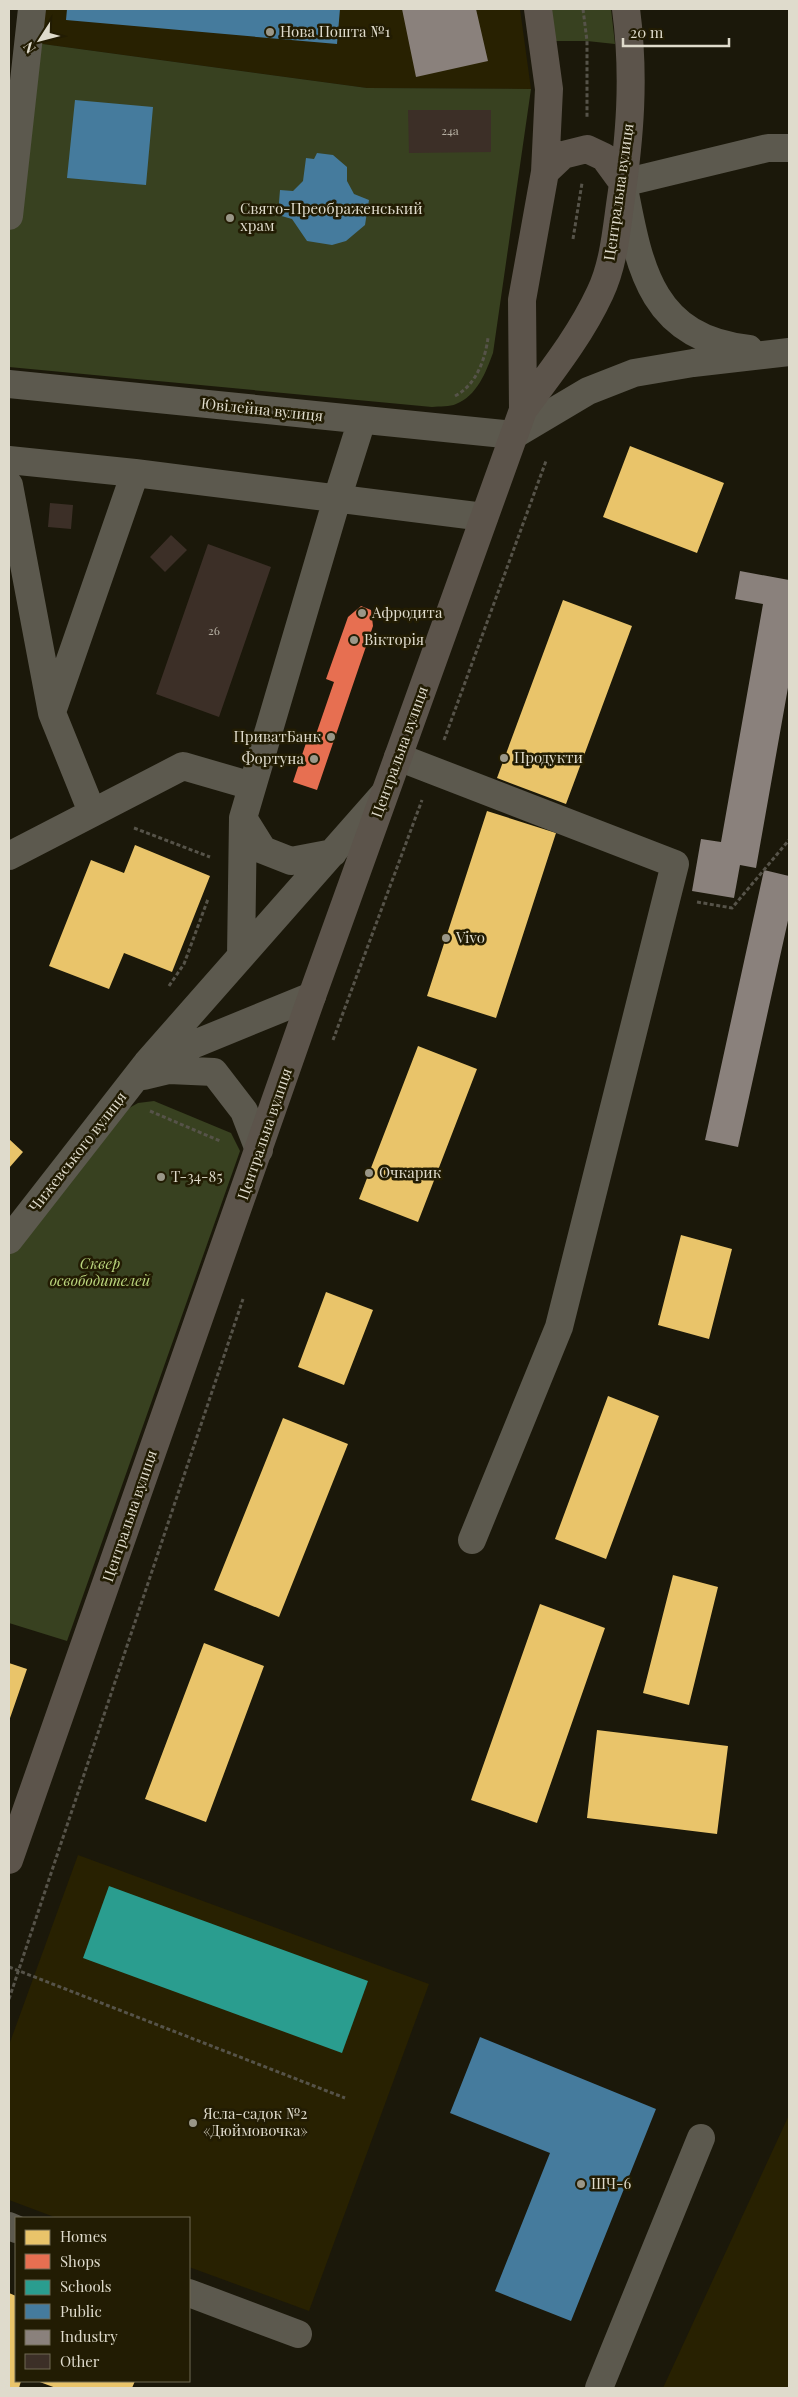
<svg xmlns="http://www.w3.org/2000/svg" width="798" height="2397" font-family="'Playfair Display',serif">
  <rect width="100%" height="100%" fill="#1b180a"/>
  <path fill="#282101" d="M32,9H520L531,89L367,88L28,42Z
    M78,1855L429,1984L309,2311L189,2267V2218H57L9,2200V2045Z
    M789,2115V2388H663Z"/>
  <path fill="#384120" d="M548,9H611L615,44L587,41H552Z
    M28,42L367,88L531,89L493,353C486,372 477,396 456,404C450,407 440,406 432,407L9,367V216Z
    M154,1101L231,1133L240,1151L67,1641L9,1623V1240L99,1125L138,1103Z"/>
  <path fill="#e9c46a" d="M630,446L724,483L697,553L603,517Z
    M563,600L632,626L566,804L497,778Z
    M487,811L556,833L496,1018L427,996Z
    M135,845L210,876L172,972L124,953L109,989L49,966L91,860L124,873Z
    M418,1046L477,1069L418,1222L359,1199Z
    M9,1139L23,1152L9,1168Z
    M681,1235L732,1249L709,1339L658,1325Z
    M326,1292L373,1310L344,1385L298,1367Z
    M608,1396L659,1416L606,1559L555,1539Z
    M283,1418L348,1444L279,1617L214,1590Z
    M673,1575L718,1587L689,1705L643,1693Z
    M540,1604L605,1628L537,1823L471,1800Z
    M204,1643L264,1666L206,1822L145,1799Z
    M9,1663L27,1669L9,1721Z
    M597,1730L728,1746L717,1834L587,1818Z
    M9,2293L16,2296V2381H21L19,2388H9Z
    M37,2381H135L132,2388H56Z"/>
  <path fill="#e76f51" d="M361,606L371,610L373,626L317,790L293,782L307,740L313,743L334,682L326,679L348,617Z"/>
  <path fill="#2a9d8f" d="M109,1886L368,1981L342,2053L83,1958Z"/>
  <path fill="#457b9d" d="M67,9H340L337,44L66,20Z
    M75,100L153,107L146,185L67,178Z
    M317,153L333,155L347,167V181L354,194L369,200L365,225L346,241L332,245L307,241L292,219L278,215L280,190L293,191L303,181L306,158L314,159Z
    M480,2037L656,2109L571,2321L495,2291L550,2153L450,2113Z"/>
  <path fill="#8a817c" d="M402,9H476L488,61L416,77Z
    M740,571L789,580V682L756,868L740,865L734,898L692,891L701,839L721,842L763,604L735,599Z
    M764,870L789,876V916L738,1147L705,1140Z"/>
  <path fill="#3c2f27" d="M408,110H491V152L409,153Z
    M50,503L73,505L71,529L48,527Z
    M171,535L187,550L165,572L150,557Z
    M208,544L271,567L219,717L156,694Z"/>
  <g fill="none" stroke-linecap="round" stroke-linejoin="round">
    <path stroke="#565349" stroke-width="3" stroke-dasharray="4 2.5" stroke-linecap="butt" d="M583,9L587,41V117
      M573,239L582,183
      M455,396C476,385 485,360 488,338
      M444,740L546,461
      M134,828L210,857
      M697,902L732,908L789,840
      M169,986L184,964L208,899
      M333,1040L422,800
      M150,1111L220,1141
      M9,1967L345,2098
      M9,1999L243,1299"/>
    <path stroke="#5c594e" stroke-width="28" d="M9,216L32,9
      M749,349C649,338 639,265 623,183L768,148H789
      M9,384L514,435L588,391L634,373L693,363L789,352
      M9,460L135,473L484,517
      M9,485L52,713L92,812
      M52,712L135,473
      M398,757L675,864L559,1327L472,1540
      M243,818L263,850L291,861L333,853
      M9,856L183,766L252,786
      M241,956L243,818L337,499L362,420
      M153,1061L312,996
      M144,1076L169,1070L214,1072L244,1111L259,1150
      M9,1240L147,1063L384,794
      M9,2226L16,2229
      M189,2293L298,2334
      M599,2388L701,2138"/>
    <path stroke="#5c544b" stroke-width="28" d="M545,172L563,155L587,149L604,157L623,183
      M523,410L522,300L545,172L549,89L538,9
      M9,1860L312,996L523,410C551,372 580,336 600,293C613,266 616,234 620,205C630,137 635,77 626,9"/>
  </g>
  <g fill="#9a9788" stroke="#221c03" stroke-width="2">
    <circle cx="270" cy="32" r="5"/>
    <circle cx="230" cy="218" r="5"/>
    <circle cx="362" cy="613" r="5"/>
    <circle cx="354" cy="640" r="5"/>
    <circle cx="331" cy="737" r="5"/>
    <circle cx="504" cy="758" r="5"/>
    <circle cx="314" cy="759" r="5"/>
    <circle cx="446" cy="938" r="5"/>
    <circle cx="369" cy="1173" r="5"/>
    <circle cx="161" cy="1177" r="5"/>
    <circle cx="193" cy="2123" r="5"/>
    <circle cx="581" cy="2184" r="5"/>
  </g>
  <g text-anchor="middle" stroke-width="5" stroke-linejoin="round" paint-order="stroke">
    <g font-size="12" fill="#b6b0a3">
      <text x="450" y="135">24а</text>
      <text x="214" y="635">26</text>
    </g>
    <g font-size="15" fill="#dfdbcc" stroke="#221c03" text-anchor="start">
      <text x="280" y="37">Нова Пошта №1</text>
      <text x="240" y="214">Свято-Преображенський<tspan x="240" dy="17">храм</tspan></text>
      <text x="372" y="618">Афродита</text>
      <text x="364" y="645">Вікторія</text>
      <text x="321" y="742" text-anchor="end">ПриватБанк</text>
      <text x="514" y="763">Продукти</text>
      <text x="304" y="764" text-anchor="end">Фортуна</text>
      <text x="456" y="943">Vivo</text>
      <text x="379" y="1178">Очкарик</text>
      <text x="171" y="1182">Т-34-85</text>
      <text x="203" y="2119">Ясла-садок №2<tspan x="203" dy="17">«Дюймовочка»</tspan></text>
      <text x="591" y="2189">ШЧ-6</text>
    </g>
    <g font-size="15" fill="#dfdbcc" stroke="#221c03">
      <text transform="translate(619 192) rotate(-82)" y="5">Центральна вулиця</text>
      <text transform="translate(262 410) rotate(6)" y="5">Ювілейна вулиця</text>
      <text transform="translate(400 752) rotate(-70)" y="5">Центральна вулиця</text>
      <text transform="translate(265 1134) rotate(-71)" y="5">Центральна вулиця</text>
      <text transform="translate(78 1152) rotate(-52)" y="5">Чижевського вулиця</text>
      <text transform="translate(130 1516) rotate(-71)" y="5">Центральна вулиця</text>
    </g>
    <g font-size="15" font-style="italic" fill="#bcd77e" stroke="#221c03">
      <text x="100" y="1269">Сквер<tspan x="100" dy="17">освободителей</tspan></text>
    </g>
  </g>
  <rect width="798" height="2397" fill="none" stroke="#dfdbcc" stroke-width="20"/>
  <rect x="15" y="2217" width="175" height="165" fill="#221c03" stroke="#6e6853"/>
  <rect x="25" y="2230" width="25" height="15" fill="#e9c46a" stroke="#6e6853"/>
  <text x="60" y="2242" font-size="15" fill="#dfdbcc">Homes</text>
  <rect x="25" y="2254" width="25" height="15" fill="#e76f51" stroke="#6e6853"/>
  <text x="60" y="2267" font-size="15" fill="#dfdbcc">Shops</text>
  <rect x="25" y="2280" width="25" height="15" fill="#2a9d8f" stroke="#6e6853"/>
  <text x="60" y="2292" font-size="15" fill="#dfdbcc">Schools</text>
  <rect x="25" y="2304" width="25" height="15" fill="#457b9d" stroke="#6e6853"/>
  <text x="60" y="2317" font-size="15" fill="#dfdbcc">Public</text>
  <rect x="25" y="2330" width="25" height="15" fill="#8a817c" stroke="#6e6853"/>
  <text x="60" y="2342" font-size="15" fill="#dfdbcc">Industry</text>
  <rect x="25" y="2354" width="25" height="15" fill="#3c2f27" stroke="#6e6853"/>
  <text x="60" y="2367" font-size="15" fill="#dfdbcc">Other</text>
  <g transform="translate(40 40) rotate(234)" stroke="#221c03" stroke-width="4" paint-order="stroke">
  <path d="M0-4L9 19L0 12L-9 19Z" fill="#dfdbcc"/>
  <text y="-8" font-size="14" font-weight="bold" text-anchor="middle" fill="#dfdbcc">N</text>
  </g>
  <path d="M623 38v8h106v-8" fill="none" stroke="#dfdbcc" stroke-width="2.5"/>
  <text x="630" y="38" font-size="15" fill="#dfdbcc" stroke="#221c03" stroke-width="4" paint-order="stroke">20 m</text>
</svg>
